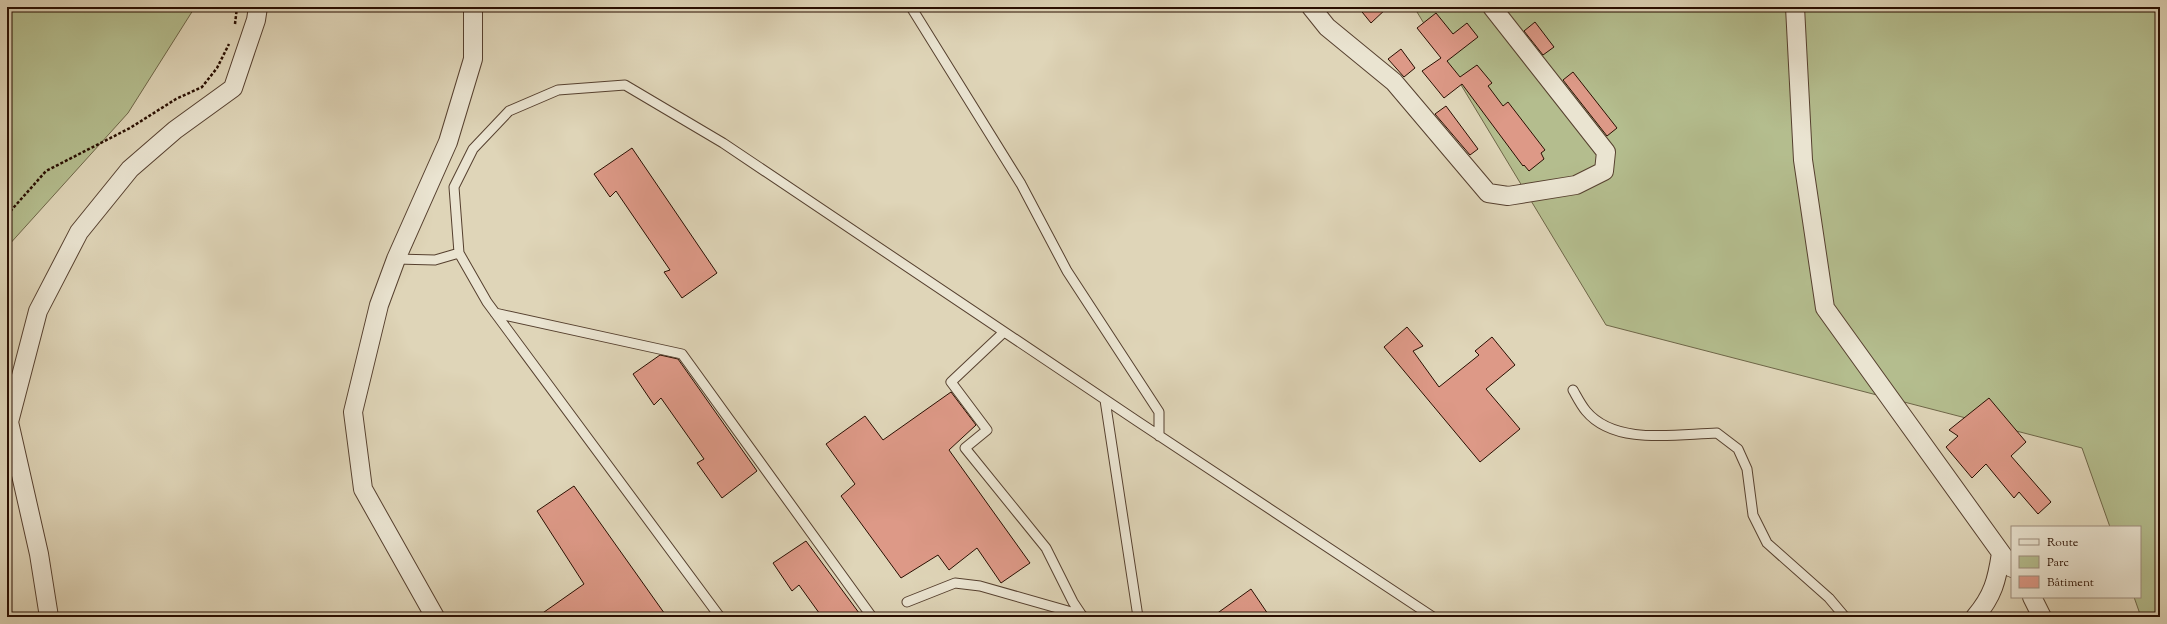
<svg xmlns="http://www.w3.org/2000/svg" width="2167" height="624" font-family="'Sorts Mill Goudy',serif">
  <rect width="100%" height="100%" fill="#dfd5b8"/>
  <filter id="stains"><feTurbulence type="fractalNoise" baseFrequency=".005" numOctaves="4"/><feColorMatrix values="0 0 0 0 .2 0 0 0 0 .09 0 0 0 0 .02 0 0 0 .5 -.17"/></filter>
  <radialGradient id="worn" r=".72"><stop offset=".6" stop-color="#630" stop-opacity="0"/><stop offset="1" stop-color="#630" stop-opacity=".3"/></radialGradient>
  <path fill="#b4bd8e" stroke="#6e6648" d="M7,7H195L128,113L7,247Z
    M1414,7H2160V617H2141L2134,597H2140V527H2110L2082,448L1606,325Z"/>
  <path fill="#dd9987" stroke="#290e01" d="M1358,7H1388L1371,23Z
    M1436,13L1453,34L1467,23L1478,37L1447,61L1460,77L1477,65L1492,83L1488,86L1503,106L1508,102L1545,150L1541,153L1544,159L1529,171L1524,165L1523,166L1462,84L1444,98L1422,71L1441,58L1417,28Z
    M1535,22L1554,47L1543,55L1524,31Z
    M1401,49L1415,68L1404,77L1388,59Z
    M1573,72L1617,128L1607,136L1563,80Z
    M1446,106L1478,149L1470,155L1435,114Z
    M632,148L717,273L682,298L664,272L670,270L616,191L610,197L594,174Z
    M1407,327L1423,346L1413,351L1439,387L1479,355L1475,351L1492,337L1515,365L1486,389L1520,429L1480,462L1384,347Z
    M660,355L678,359L757,471L722,498L697,463L704,459L661,398L654,405L633,374Z
    M951,392L976,425L949,450L1030,563L1001,583L977,548L949,570L938,555L901,578L841,496L855,484L826,444L865,416L883,440Z
    M1989,398L2026,442L2011,456L2051,502L2038,514L2019,492L2014,498L1986,464L1972,478L1946,447L1958,436L1949,430Z
    M574,486L667,617H537L584,584L537,511Z
    M806,541L862,617H822L799,585L792,591L773,563Z
    M1251,589L1270,617H1212Z"/>
  <g fill="none" stroke-linecap="round" stroke-linejoin="round">
    <defs>
      <path id="lane" d="M911,7L1021,184L1067,271L1159,412V436
        M396,259L435,260L459,253
        M495,313L682,354L872,617
        M1004,332L951,382L987,430L965,448L1046,548L1073,602L1083,617
        M1573,390C1577,397 1581,405 1586,411C1615,446 1677,434 1717,433L1738,449L1747,469L1753,515L1767,543L1829,598L1845,617
        M1105,400L1138,617
        M907,602L955,583L980,586L1082,615
        M720,617L487,302L459,253L454,187L473,149L509,111L558,90L625,85L723,143L1137,421L1433,617"/>
      <path id="street" d="M1311,7L1327,27L1394,82L1488,193L1508,196L1576,185L1604,171L1606,152L1492,7
        M1795,7L1803,160L1825,308L2012,568
        M2032,597L2042,617
        M49,617L39,554L9,422L38,311L79,232L130,169L175,130L233,88L256,20L258,7
        M435,617L363,489L353,412L379,305L396,259L448,142L473,59V7
        M1975,617C1993,596 1997,580 2001,553"/>
    </defs>
    <use href="#lane" stroke="#56402f" stroke-width="11"/>
    <use href="#street" stroke="#56402f" stroke-width="20"/>
    <path stroke="#290e01" stroke-width="2.5" stroke-dasharray="3 2" stroke-linecap="butt" d="M235,24L237,7
      M7,215L46,171L130,128L176,99L202,87L217,68L229,44"/>
    <use href="#lane" stroke="#eae4d1" stroke-width="9"/>
    <use href="#street" stroke="#eae4d1" stroke-width="18"/>
  </g>
  <rect width="2167" height="624" fill="none" stroke="#dfd5b8" stroke-width="24"/>
  <rect x="8" y="8" width="2151" height="608" fill="none" stroke="#290e01" stroke-width="2"/>
  <rect x="12" y="12" width="2143" height="600" fill="none" stroke="#290e01"/>
  <rect x="2011" y="526" width="130" height="72" fill="#eae4d1" stroke="#9d8e7e"/>
  <rect x="2019" y="539" width="20" height="6" fill="#eae4d1" stroke="#9d8e7e"/>
  <text x="2047" y="546" font-size="12" fill="#290e01">Route</text>
  <rect x="2019" y="556" width="20" height="12" fill="#b4bd8e" stroke="#9d8e7e"/>
  <text x="2047" y="566" font-size="12" fill="#290e01">Parc</text>
  <rect x="2019" y="576" width="20" height="12" fill="#dd9987" stroke="#9d8e7e"/>
  <text x="2047" y="586" font-size="12" fill="#290e01">Bâtiment</text>
  <rect width="100%" height="100%" filter="url(#stains)"/>
  <rect width="100%" height="100%" fill="url(#worn)"/>
</svg>
